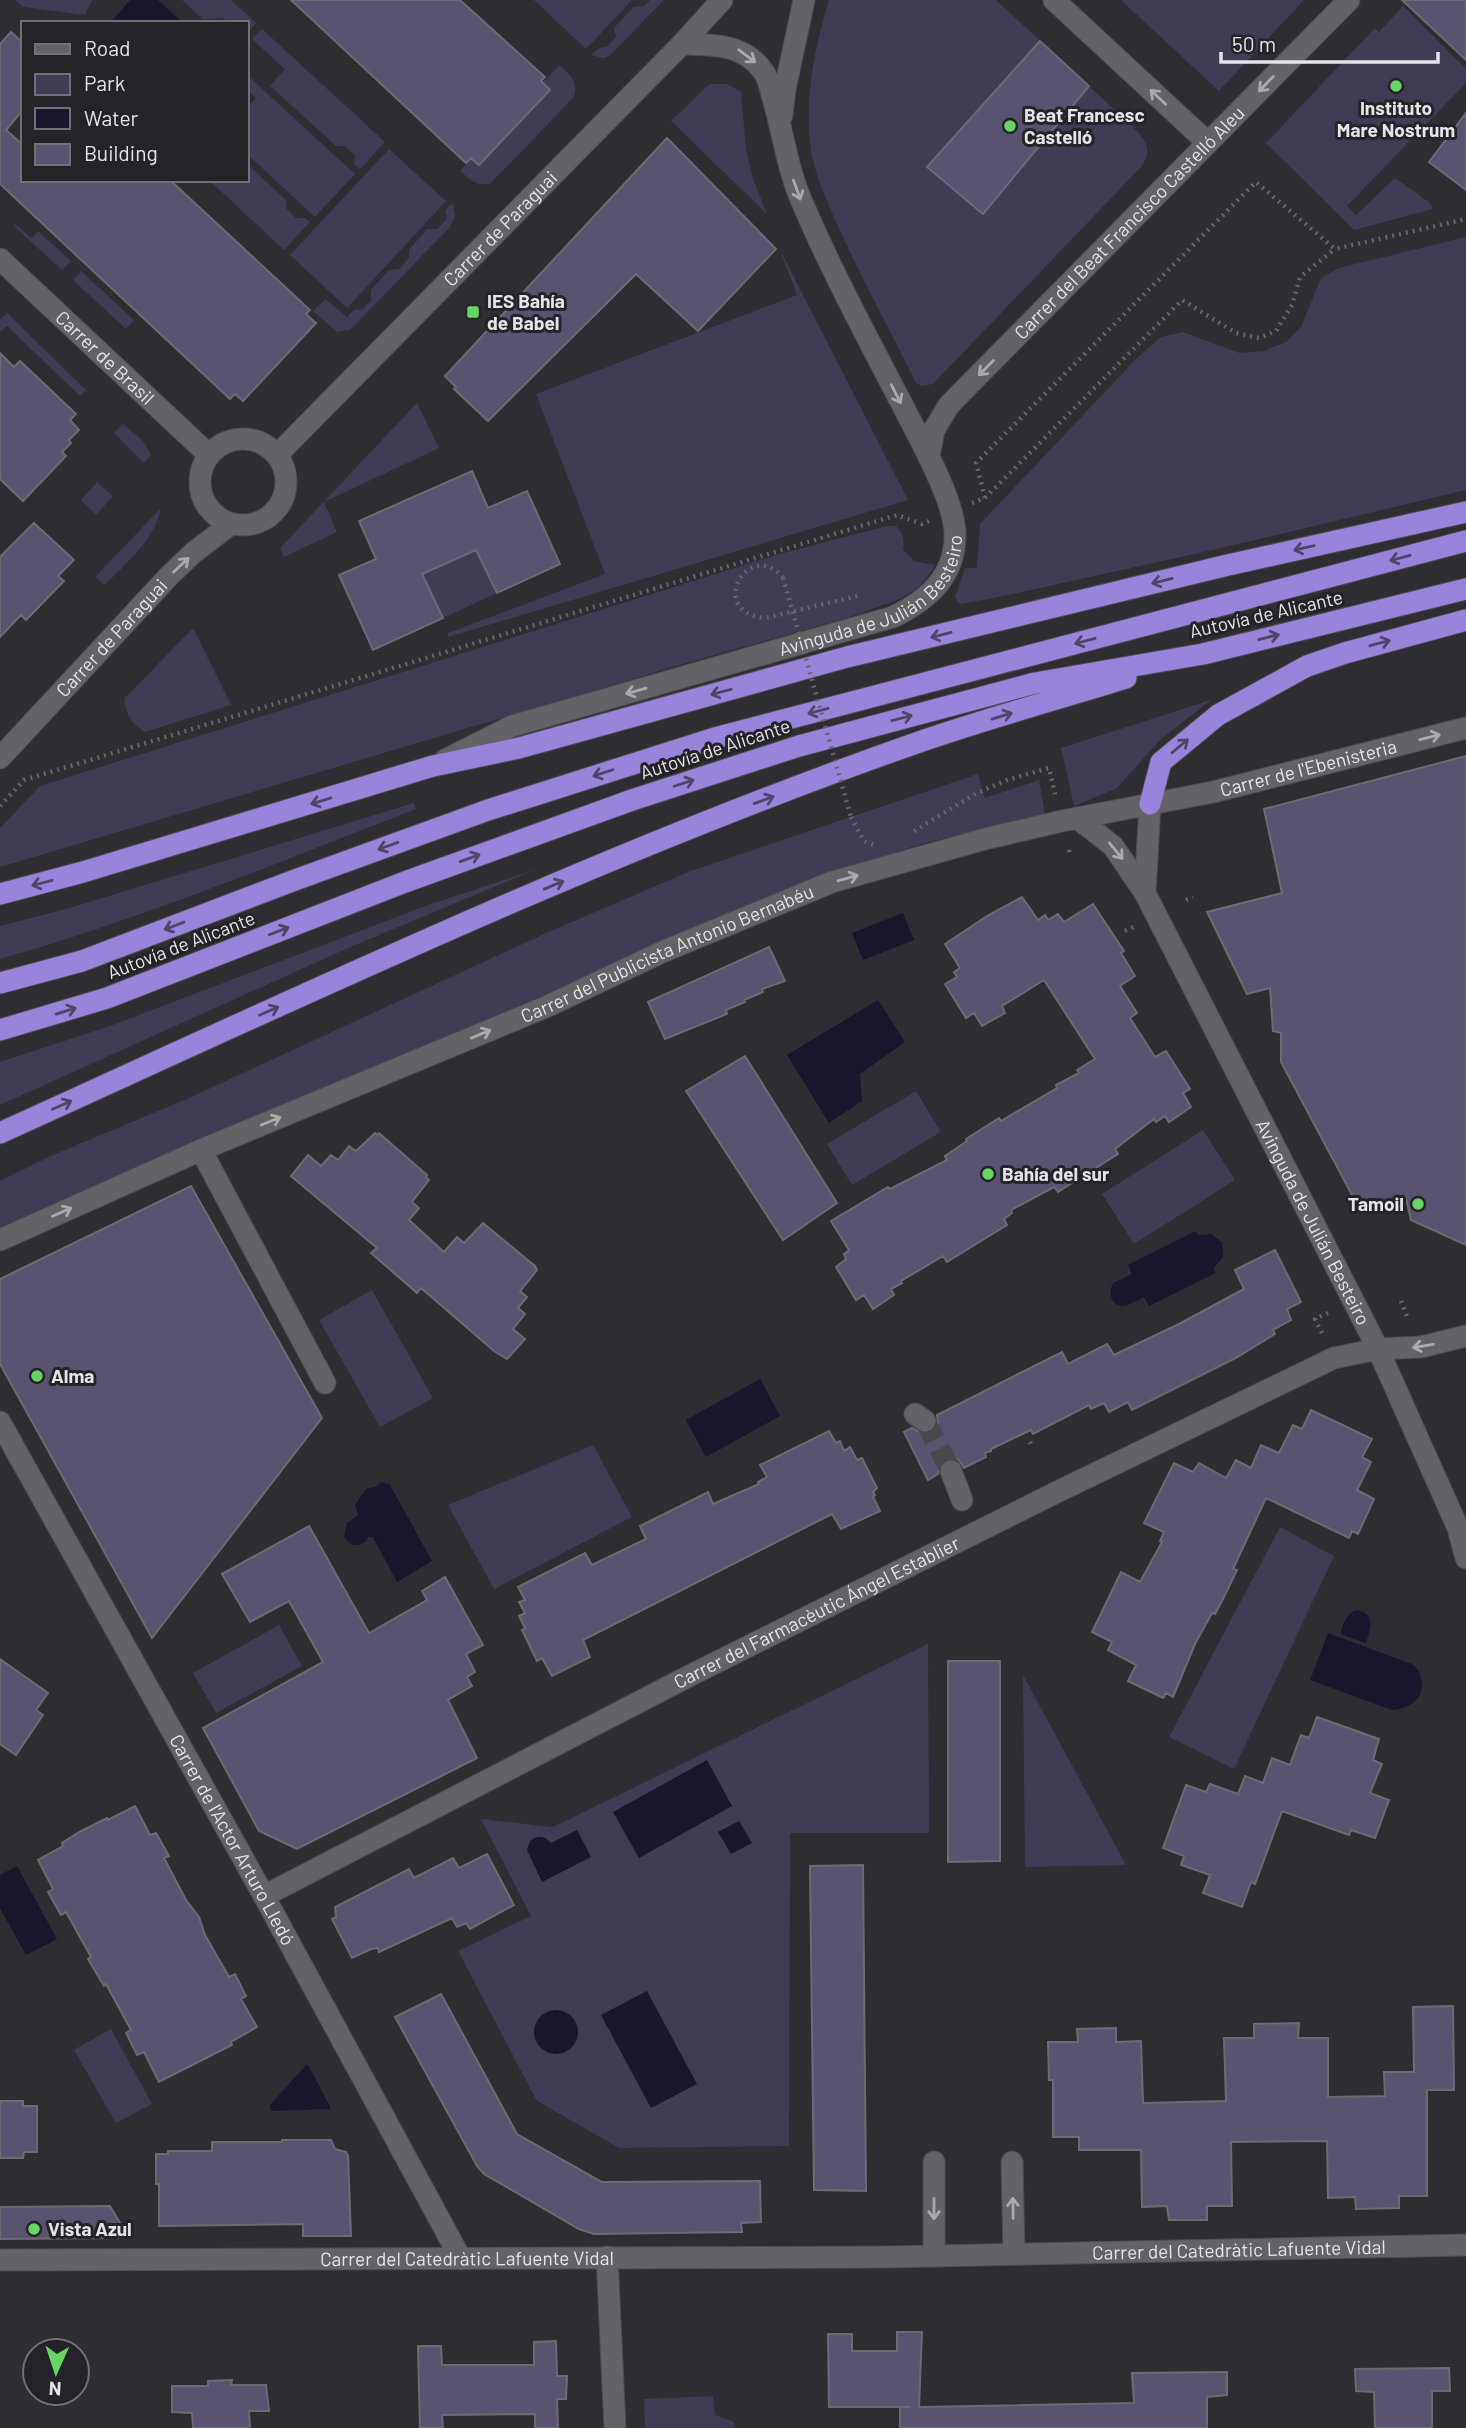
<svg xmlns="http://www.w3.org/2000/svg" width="1466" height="2428" font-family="Barlow,sans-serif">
  <rect width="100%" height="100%" fill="#2e2d32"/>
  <path fill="#413b56" d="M15,0H92L85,15L23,7Z
    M182,0H231L256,23L247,33V23H225L224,18L203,19Z
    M534,0H632L586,49Z
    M650,0H664L609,56L603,58L591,55L599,48L606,47L616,37L614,28L633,7L643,6Z
    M829,0H996L1131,125C1145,139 1154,149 1141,167L933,384L921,386L916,383C890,330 861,278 837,224C826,198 813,172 810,143C805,96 815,45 829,0Z
    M1121,0H1304L1219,91Z
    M1403,6L1466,69V83L1347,206L1356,215L1395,178L1429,202L1433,209L1354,230L1266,143L1375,28L1379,32Z
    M262,29L385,142L360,169L355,164V155L345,146H336L270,86L285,69L252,39Z
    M559,65C570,75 580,82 573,98L491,183C477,188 470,179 460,171Z
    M247,75L355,174L315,217L247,154V108L256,98L247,89Z
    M712,84H727L741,92L746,149L753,179L767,214L671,121L706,87Z
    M389,149L446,201L347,308L290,255Z
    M247,164L286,200V208L296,218H305L310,222L284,250L209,180H247Z
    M453,203L455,216L449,228L354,326L349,330L337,332L313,311L325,299L347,317L354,310L363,309L371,301V290L389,270L399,269L409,258V250L427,229H437L447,218L445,210Z
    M15,224L31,238L38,231L71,261L62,270L14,226Z
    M1466,237V490L1217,549L994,598L959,604L955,597L965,568H977L980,524L1137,358L1161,337L1183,332L1240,353L1264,351L1286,342L1301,327L1321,278L1339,268Z
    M780,250L908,500L448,637V633L605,574L536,394L797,295Z
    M81,271L134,320L126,329L73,280Z
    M7,313L86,390L80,396L7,326L1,331L0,330V320Z
    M417,403L439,448L324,502L337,532L284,557L280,548Z
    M123,424L143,441L151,455L144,463L114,433Z
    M97,482L113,496L96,515L81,500Z
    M161,508C154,541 127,562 105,585L95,577Z
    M887,526H896C903,533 905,539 903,549L914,561L935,565C925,582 915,592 897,600L847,618L693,661L0,867V828L40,786L776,555Z
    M476,550L497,593L443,618L422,574Z
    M193,628L231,705L145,732C132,723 126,716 124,699Z
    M1211,700L1161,739L1117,788L1074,806L1061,748Z
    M978,774L985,798L1039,780L1045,814L921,844L804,882L754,902L533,1000L0,1228V1181L53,1155L189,1098L544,934L688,872Z
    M414,803L416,809C279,862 142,919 0,959V926L66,909Z
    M537,869L348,948L0,1105V1062L110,1026L431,904Z
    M916,1091L941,1132L852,1185L827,1144Z
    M1203,1130L1235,1180L1134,1244L1102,1194Z
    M372,1290L433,1398L380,1427L319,1320Z
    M593,1445L632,1517L494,1589L448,1505Z
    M1280,1527L1334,1556L1234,1769L1169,1737Z
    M279,1625L302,1666L216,1713L193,1673Z
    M928,1644L929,1833H790L789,2146L619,2148L537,2101L458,1951L531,1916L481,1819L553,1827Z
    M1023,1675L1126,1865L1025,1867Z
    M111,2029L152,2104L116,2123L74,2050Z
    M713,2396L715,2415L734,2422L735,2428H645L644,2399Z"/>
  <path fill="#1b142d" d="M130,0H158L183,23H110Z
    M903,913L914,940L863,960L852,933Z
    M878,1000L905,1042L860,1074L862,1101L829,1123L787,1055Z
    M1196,1231L1198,1235L1211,1234L1222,1242L1223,1257L1214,1268L1216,1273L1149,1306L1144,1297C1139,1300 1133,1303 1128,1305C1113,1310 1107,1295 1113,1283L1132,1274L1128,1265Z
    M760,1379L780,1416L706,1457L686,1420Z
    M382,1482L390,1485L432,1561L397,1582L373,1537H368L367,1541C357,1547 350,1547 344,1536L347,1523L358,1515L355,1505L366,1489L375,1487Z
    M1356,1610C1377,1613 1370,1629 1366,1643L1340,1634C1344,1624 1345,1614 1356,1610Z
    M1328,1633L1414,1665C1432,1686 1418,1709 1392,1710L1310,1680Z
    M707,1760L732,1806L639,1858L613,1812Z
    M739,1821L752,1843L731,1854L718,1832Z
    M577,1830L591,1857L542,1882L527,1850L530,1841C538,1834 545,1836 551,1843Z
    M17,1866L57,1939L26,1955L0,1908V1875Z
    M647,1991L697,2084L651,2108L601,2015Z
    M534 2032a22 22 0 1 1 44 0a22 22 0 1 1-44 0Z
    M306,2065L309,2066L331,2109L271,2111L270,2105Z"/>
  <path fill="#595371" stroke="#6c6b71" stroke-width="2" d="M291,0H460L545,77L541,81L550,90L479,165L471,158L466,163Z
    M1402,0H1466V60Z
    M11,32L23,43V110L6,130L23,145V180H170L310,310L306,314L316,323L243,401L235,394L230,399L0,184V44Z
    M1040,41L1089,86L983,214L927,167Z
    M1466,113V190L1429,162Z
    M667,138L776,249L698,331L636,274L488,421L454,389L456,387L445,376Z
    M0,353L14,367L20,361L56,395L76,414L70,420L79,430L69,440L71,443L62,452L66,456L23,501L0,479Z
    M472,471L488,508L527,491L560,564L497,593L476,550L422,574L443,618L373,650L339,575L376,559L359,521Z
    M34,523L74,560L58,576L64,581L26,620L21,615L0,637V557Z
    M1466,756V1245L1411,1220L1406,1198L1359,1208L1281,1062V1033L1273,1031L1270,988L1247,994L1207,912L1282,893L1264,809Z
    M1022,897L1038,920L1045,915L1048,920L1058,914L1064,922L1093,904L1124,951L1121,953L1135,976L1120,986L1137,1013L1130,1018L1155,1057L1166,1051L1190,1089L1183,1093L1191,1107L1169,1122L1165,1116L1156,1122L1154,1119L1115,1149L1118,1154L1058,1192L1054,1187L1011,1210L1012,1213L1004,1219L1007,1225L947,1262L943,1256L901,1281L902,1283L891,1289L894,1295L873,1309L864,1295L856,1300L836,1267L846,1259L844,1254L849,1250L831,1221L888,1187L890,1189L947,1160L945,1156L967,1141L966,1139L999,1118L1001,1121L1057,1088L1056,1085L1079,1073L1077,1070L1095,1059L1044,980L1002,1006L1005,1013L982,1026L974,1013L966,1018L945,984L957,977L954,972L960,968L945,944L987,916Z
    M769,947L785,981L762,989L763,992L744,1000L745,1002L726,1010L727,1014L665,1039L648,1002Z
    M745,1056L837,1203L783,1240L686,1091Z
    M375,1133L378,1135L379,1133L427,1175L426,1177L429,1180L412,1202L419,1208L409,1220L444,1252L457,1237L464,1243L483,1223L535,1266L537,1270L520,1291L527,1297L518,1308L525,1314L513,1329L525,1339L507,1359L494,1351L421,1288L417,1293L371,1253L377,1248L291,1176L308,1155L321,1166L331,1155L338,1160L349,1146L356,1151Z
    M191,1186L322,1418L152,1638L0,1364V1279Z
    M1275,1250L1301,1302L1287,1309L1291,1320L1273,1330L1275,1334L1236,1358L1132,1410L1128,1402L1109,1412L1104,1403L1091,1409L1089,1405L1033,1434L1031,1430L991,1449V1451L985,1453L986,1457L964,1468L959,1460L952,1458L946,1459L940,1463L938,1474L928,1480L904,1432L912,1428L923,1434L931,1433L938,1423L937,1415L1062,1352L1068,1364L1107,1344L1114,1355L1179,1324L1244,1289L1235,1270Z
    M1311,1410L1372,1439L1362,1457L1371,1462L1357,1490L1374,1499L1358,1534L1352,1531L1349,1538L1266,1498L1233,1569L1237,1570L1224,1597L1215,1614L1212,1613L1195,1644L1173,1697L1166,1693L1163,1698L1128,1681L1136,1665L1108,1650L1112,1642L1092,1632L1121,1572L1140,1582L1162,1542L1160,1541L1164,1532L1144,1523L1174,1463L1193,1472L1199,1463L1226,1478L1236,1460L1251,1468L1261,1445L1279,1453L1293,1425L1302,1429Z
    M829,1431L836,1443L840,1441L844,1451L850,1447L857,1460L862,1458L877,1488L873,1492L875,1495L873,1497L880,1511L841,1529L832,1514L583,1640L590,1657L552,1676L542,1658L537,1661L522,1630L525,1628L519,1616L525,1613L519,1602L525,1600L518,1587L585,1553L592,1565L646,1539L640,1526L708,1492L713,1504L759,1484L758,1482L767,1477L760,1465Z
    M309,1526L369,1633L427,1600L422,1591L445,1577L483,1645L466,1654L475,1672L467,1677L472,1686L448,1700L477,1758L297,1849L259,1831L203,1728L323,1662L289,1601L250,1622L222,1574Z
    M0,1659L48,1693L36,1710L43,1715L16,1755L0,1744Z
    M948,1661H1000V1861L948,1862Z
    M1317,1717L1379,1739L1373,1760L1382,1764L1370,1793L1389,1800L1375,1838L1351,1830L1349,1835L1282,1811L1255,1884L1251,1882L1242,1907L1203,1893L1210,1875L1181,1865L1184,1856L1163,1848L1186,1785L1206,1792L1210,1784L1238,1794L1245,1776L1263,1783L1272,1758L1290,1765L1301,1735L1309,1738Z
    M135,1806L150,1835L156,1833L169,1856L164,1858L186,1900L199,1917L205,1935L229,1977L235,1974L246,1996L241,1999L257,2027L231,2042L232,2045L159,2082L144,2052L137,2055L126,2033L131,2030L106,1984L104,1986L88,1959L91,1957L66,1912L61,1915L48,1892L53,1889L38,1860L63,1846L62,1843L79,1832L107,1818L108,1820Z
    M487,1854L514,1905L470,1929L466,1923L457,1927L452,1918L379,1952L378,1948L371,1949L352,1958L332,1919L336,1917L335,1907L409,1869L414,1878L453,1858L459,1868Z
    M863,1865L866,2191L814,2190L810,1866Z
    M441,1994L517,2134L602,2182L760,2181L761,2222L741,2223L742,2232L594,2234L579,2229L484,2174L477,2166L395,2017Z
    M1453,2006L1454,2090H1427V2196H1399V2208L1356,2209L1355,2197L1328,2198L1327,2141L1231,2142L1232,2206H1207V2220H1169L1167,2206L1142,2207L1141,2150H1079V2137H1053V2080H1049L1048,2042H1078L1077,2029L1116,2028V2042L1141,2041L1143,2103L1226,2101L1224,2038H1254V2024L1299,2023L1298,2038H1328V2097L1385,2096L1384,2072H1414L1413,2007Z
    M0,2101H23V2106H37V2152H24L23,2158H0Z
    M282,2140H331L335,2149L346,2152L348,2156L351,2236H303V2224L159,2226V2184H156V2154H168V2151H212V2142H282Z
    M110,2206L129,2238L0,2239V2207Z
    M897,2332H922L919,2407L1134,2403L1132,2373L1227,2372V2395L1207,2397V2428H900V2407H911H829L828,2334H852V2351H897Z
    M556,2341L557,2376H567L566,2399H557L558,2428H535V2414L442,2415L443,2428H420L418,2346H441L442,2365H534V2342Z
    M1449,2368L1450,2391H1432V2428H1375L1374,2392L1356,2391L1355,2369Z
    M232,2380L231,2385H266L269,2411H249L250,2428H193L192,2413L172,2412V2386H208V2381Z"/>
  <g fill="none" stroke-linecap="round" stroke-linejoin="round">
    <path stroke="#49484d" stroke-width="21" stroke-dasharray="21 10" stroke-linecap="butt" d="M925,1421L951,1471"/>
    <defs>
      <g id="minor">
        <path d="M1054,0L1208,143"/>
        <path d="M782,115L785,89L804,0"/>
        <path id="s1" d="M0,259L209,455"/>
        <circle cx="243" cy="482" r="43"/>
        <path id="s2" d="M277,455L682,44L722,0"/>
        <path id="s3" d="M929,457L934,430L949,405L1349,0"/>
        <path id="s4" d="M0,758L169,576L193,553L231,524"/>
        <path id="s5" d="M445,760L512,726L893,617C928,600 956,576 955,533C954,499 919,438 903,406C868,339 832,272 802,202C787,168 783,131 772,95C770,87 768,77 763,71C743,43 713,45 682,44"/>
        <path id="s6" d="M1077,818L1113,846L1145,893L1378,1349L1458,1528L1466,1558"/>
        <path d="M1145,893L1150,804"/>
        <path d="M201,1150L325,1383"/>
        <path id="s7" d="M0,1240L201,1150L548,1006L662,952L832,882L985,839L1062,821L1213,792L1466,728"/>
        <path d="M915,1414L925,1421"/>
        <path id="s8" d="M0,1422L264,1896L461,2259"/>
        <path d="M951,1471L962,1500"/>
        <path id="s9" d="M264,1896L693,1674L1057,1492L1334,1358L1378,1349L1421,1347L1466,1336"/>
        <path d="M934,2162V2256"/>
        <path d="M1012,2162L1014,2254"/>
        <path d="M607,2257L615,2428"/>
        <path id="s10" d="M0,2260L885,2257L1466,2245"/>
      </g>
      <path id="highway" d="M1150,804L1161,762L1218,715L1307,666L1345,653L1466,620
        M0,894L83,872L433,766L519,748L847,657L1228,565L1466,512
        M0,983L82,961L295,880L488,810L715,738L1466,541
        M0,1030L107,998L405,882L632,800L799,746L1035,683L1203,654L1466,589
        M0,1133C304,995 606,851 922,741C989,718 1058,699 1126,678"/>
    </defs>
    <use href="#minor" stroke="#4c4c50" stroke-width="23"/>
    <use href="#highway" stroke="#4c4c50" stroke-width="23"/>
    <path stroke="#666569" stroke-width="4.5" stroke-dasharray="2 5" stroke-linecap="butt" d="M985,498L1182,300L1236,333L1259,338L1276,331L1292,305L1300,277L1335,249
      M972,503L985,498L976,463L1256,182L1335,249L1466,219
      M783,578C750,536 704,613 766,618L861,595
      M0,806L24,780L897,515L922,524L929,521
      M851,817L864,841L874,845
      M914,831L977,793L1007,780L1049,768L1056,798
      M1069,850L1070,857
      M1186,900L1193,897
      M1125,931L1135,926
      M1401,1301L1408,1319
      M1322,1333L1315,1319L1328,1313
      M1030,1442L1033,1447"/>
    <use href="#minor" stroke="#636267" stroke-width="21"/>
    <use href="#highway" stroke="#9984dc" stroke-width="21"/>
    <path stroke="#666569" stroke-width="4.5" stroke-dasharray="2 5" stroke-linecap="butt" d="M783,578L851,817"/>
  </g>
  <defs><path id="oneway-shaft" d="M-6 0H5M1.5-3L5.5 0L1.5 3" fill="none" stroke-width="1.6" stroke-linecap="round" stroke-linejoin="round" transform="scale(1.75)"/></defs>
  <g stroke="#aaaaae">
    <use href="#oneway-shaft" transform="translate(747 56) rotate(37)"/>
    <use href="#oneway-shaft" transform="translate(1266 84) rotate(134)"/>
    <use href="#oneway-shaft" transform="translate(1158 97) rotate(-137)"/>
    <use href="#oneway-shaft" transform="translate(797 190) rotate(70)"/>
    <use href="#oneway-shaft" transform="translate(986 368) rotate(135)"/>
    <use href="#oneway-shaft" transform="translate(896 394) rotate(63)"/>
    <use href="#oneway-shaft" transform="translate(181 565) rotate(-43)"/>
    <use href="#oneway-shaft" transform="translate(636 691) rotate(164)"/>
    <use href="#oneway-shaft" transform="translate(1430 737) rotate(-14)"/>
    <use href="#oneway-shaft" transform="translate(1116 851) rotate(51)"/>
    <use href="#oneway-shaft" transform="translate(848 878) rotate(-16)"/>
    <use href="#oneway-shaft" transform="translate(481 1034) rotate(-23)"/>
    <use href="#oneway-shaft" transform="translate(271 1121) rotate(-22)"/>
    <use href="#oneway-shaft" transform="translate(62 1212) rotate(-24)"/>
    <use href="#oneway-shaft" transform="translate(1423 1346) rotate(171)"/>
    <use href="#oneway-shaft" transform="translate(1013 2208) rotate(-91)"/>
    <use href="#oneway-shaft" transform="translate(934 2209) rotate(90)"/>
  </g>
  <g stroke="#4d4667">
    <use href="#oneway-shaft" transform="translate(1304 548) rotate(167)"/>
    <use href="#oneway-shaft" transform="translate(1400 558) rotate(165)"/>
    <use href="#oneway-shaft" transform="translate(1162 581) rotate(166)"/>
    <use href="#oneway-shaft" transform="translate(941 635) rotate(166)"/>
    <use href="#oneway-shaft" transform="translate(1269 637) rotate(-14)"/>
    <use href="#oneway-shaft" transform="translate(1085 641) rotate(165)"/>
    <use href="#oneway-shaft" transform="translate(1380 643) rotate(-15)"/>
    <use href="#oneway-shaft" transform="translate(721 692) rotate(165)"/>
    <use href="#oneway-shaft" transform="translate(818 711) rotate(165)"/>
    <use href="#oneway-shaft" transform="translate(1002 716) rotate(-17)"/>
    <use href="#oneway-shaft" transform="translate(902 718) rotate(-15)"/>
    <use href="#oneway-shaft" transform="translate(1180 746) rotate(-40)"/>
    <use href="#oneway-shaft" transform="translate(603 773) rotate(162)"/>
    <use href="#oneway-shaft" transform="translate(684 783) rotate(-18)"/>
    <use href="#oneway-shaft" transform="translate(764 800) rotate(-20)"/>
    <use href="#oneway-shaft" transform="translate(321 801) rotate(163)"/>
    <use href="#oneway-shaft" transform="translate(388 846) rotate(160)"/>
    <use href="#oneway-shaft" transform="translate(470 858) rotate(-20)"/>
    <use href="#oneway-shaft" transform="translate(42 883) rotate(165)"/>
    <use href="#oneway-shaft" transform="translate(554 885) rotate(-23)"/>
    <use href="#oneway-shaft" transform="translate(174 926) rotate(159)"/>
    <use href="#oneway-shaft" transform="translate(279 931) rotate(-21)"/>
    <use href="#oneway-shaft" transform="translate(66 1011) rotate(-17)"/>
    <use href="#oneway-shaft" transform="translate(269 1011) rotate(-24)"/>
    <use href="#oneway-shaft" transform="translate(62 1105) rotate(-24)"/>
  </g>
  <g fill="#67d465" stroke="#242428" stroke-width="2.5">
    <circle cx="1396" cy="86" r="7"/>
    <circle cx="1010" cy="126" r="7"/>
    <rect x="466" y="305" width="14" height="14" rx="3.5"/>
    <circle cx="988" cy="1174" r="7"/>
    <circle cx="1418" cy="1204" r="7"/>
    <circle cx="37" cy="1376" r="7"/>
    <circle cx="34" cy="2229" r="7"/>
  </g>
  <g text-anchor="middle" stroke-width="6" stroke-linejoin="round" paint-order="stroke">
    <g font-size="19" font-weight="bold" fill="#e5e4e8" stroke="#242428" text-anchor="start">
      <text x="1396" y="115" text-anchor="middle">Instituto<tspan x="1396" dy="22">Mare Nostrum</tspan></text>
      <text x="1024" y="122">Beat Francesc<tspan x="1024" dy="22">Castelló</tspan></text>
      <text x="487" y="308">IES Bahía<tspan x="487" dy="22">de Babel</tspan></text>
      <text x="1002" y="1181">Bahía del sur</text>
      <text x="1404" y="1211" text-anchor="end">Tamoil</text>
      <text x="51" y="1383">Alma</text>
      <text x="48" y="2236">Vista Azul</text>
    </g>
    <g font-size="19" fill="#e5e4e8" stroke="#242428">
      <text dy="7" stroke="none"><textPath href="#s3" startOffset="313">Carrer del Beat Francisco Castelló Aleu</textPath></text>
      <text dy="7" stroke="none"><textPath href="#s2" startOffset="318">Carrer de Paraguai</textPath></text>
      <text dy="7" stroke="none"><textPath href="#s1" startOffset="144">Carrer de Brasil</textPath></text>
      <text dy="7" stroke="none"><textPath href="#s5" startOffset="467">Avinguda de Julián Besteiro</textPath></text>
      <text transform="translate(1266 614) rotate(-13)" y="7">Autovía de Alicante</text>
      <text dy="7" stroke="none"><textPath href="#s4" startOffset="164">Carrer de Paraguai</textPath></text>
      <text transform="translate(715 749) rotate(-18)" y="7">Autovía de Alicante</text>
      <text dy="7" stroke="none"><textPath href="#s7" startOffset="1396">Carrer de l'Ebenisteria</textPath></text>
      <text transform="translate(181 945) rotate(-21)" y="7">Autovía de Alicante</text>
      <text dy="7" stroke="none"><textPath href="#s7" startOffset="726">Carrer del Publicista Antonio Bernabéu</textPath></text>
      <text dy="7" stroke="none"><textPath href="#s6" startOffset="472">Avinguda de Julián Besteiro</textPath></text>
      <text dy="7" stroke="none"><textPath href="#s9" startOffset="621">Carrer del Farmacèutic Ángel Establier</textPath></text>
      <text dy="7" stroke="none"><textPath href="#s8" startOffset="478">Carrer de l'Actor Arturo Lledó</textPath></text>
      <text dy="7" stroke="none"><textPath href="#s10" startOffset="1239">Carrer del Catedràtic Lafuente Vidal</textPath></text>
      <text dy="7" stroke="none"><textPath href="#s10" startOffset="467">Carrer del Catedràtic Lafuente Vidal</textPath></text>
    </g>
  </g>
  <rect x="21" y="21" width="228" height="161" fill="#242428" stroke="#717175" stroke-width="2"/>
  <rect x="35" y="44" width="35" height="10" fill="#636267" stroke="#717175" stroke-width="2"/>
  <text x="84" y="56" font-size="21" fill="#e5e4e8">Road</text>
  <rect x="35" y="74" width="35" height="21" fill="#413b56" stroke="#717175" stroke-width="2"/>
  <text x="84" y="91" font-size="21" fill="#e5e4e8">Park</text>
  <rect x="35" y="108" width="35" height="21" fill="#1b142d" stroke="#717175" stroke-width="2"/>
  <text x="84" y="126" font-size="21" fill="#e5e4e8">Water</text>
  <rect x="35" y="144" width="35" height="21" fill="#595371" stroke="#717175" stroke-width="2"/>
  <text x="84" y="161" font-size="21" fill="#e5e4e8">Building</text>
  <g transform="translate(56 2372) rotate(183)"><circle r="33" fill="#242428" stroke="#717175" stroke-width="2"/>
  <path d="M0-5L12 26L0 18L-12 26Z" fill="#67d465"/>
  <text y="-10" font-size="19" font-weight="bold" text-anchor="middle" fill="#e5e4e8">N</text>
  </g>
  <path d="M1221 52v10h217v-10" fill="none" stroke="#e5e4e8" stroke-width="3.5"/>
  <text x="1232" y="52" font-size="21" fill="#e5e4e8" stroke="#242428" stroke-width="5" paint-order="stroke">50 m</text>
</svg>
